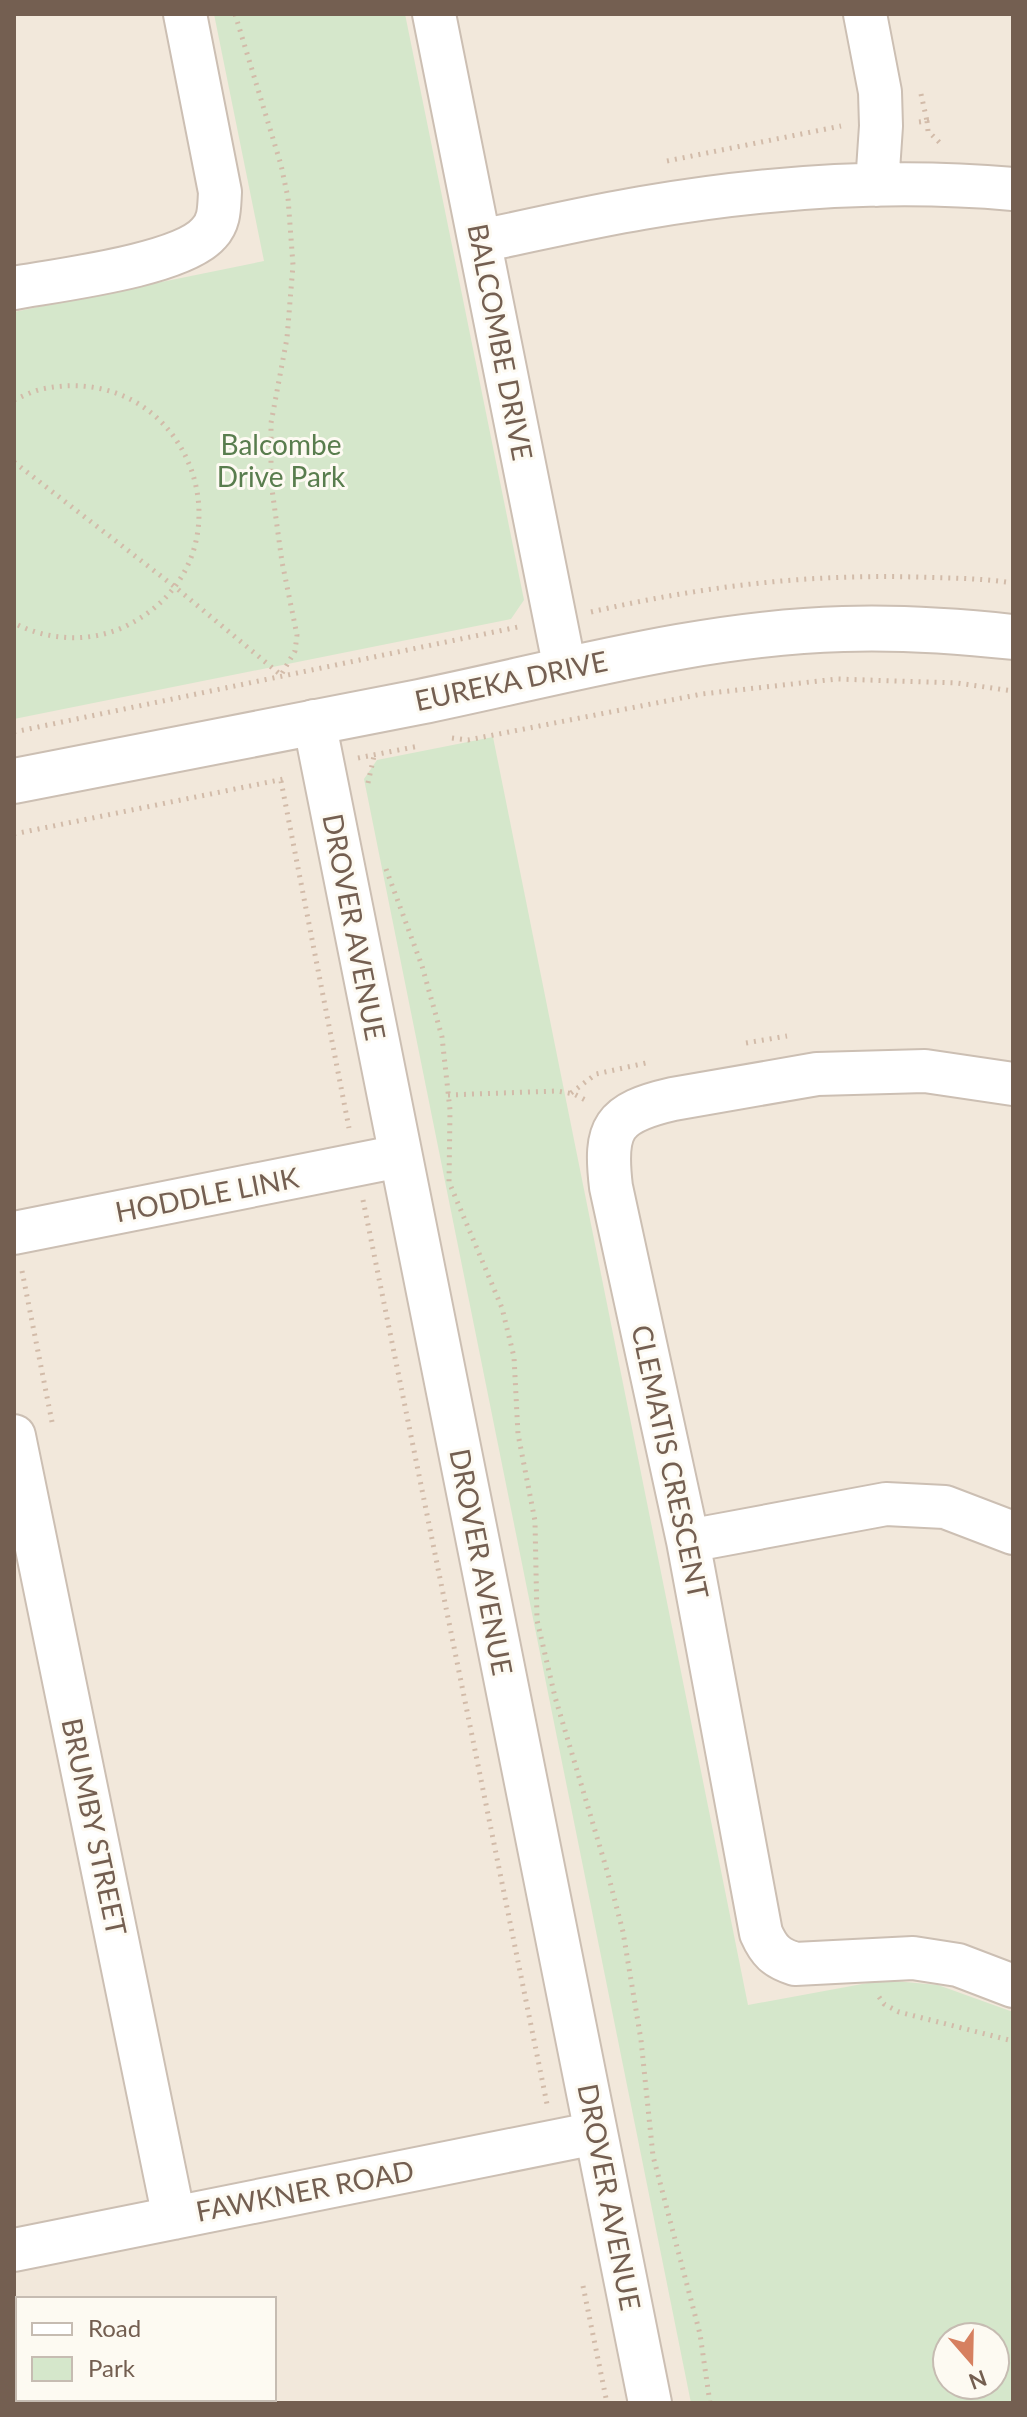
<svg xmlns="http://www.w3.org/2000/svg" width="1027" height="2417" font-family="Lato,sans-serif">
  <rect width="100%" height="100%" fill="#fbf6ec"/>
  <path fill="#f2e8db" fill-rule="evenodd" d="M14,14H1013V2403H14ZM18,2299H274V2399H18ZM947,2337H995V2385H947Z"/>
  <path fill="#d5e7cb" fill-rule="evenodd" d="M214,14H405L524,600L511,619L14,719V312L264,261Z
    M493,737L748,2005L884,1980L938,1985L1013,2012V2403H691L364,779L377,760ZM947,2337H995V2385H947Z"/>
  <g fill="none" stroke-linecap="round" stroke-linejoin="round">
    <defs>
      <path id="minor" d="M434,14L565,669
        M865,14L880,92L881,126L877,185
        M480,241C534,230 588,217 642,208C764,187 890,178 1013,189
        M14,288C58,280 182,265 209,233C220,221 219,208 220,192L185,14
        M314,721L650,2403
        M1013,1084L925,1071L817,1074L673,1099C612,1113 604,1128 611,1187L688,1541L761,1933C769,1951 776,1958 795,1964L913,1958L958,1965L1013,1986
        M14,1233L400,1156
        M14,1436L174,2218
        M688,1541L886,1504L945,1507L1013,1533
        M14,2250L596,2133"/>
      <path id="tertiary" d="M14,781C149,754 284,729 419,702C560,673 699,633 843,629C900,627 957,631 1013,637"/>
    </defs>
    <use href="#minor" stroke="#ccbfb3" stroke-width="46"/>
    <use href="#tertiary" stroke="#ccbfb3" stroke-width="48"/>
    <path stroke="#d2bba9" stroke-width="5" stroke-dasharray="2 6" stroke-linecap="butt" d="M921,94L927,121
      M919,122L927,121L928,131L942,145
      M667,161L841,126
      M14,400C23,396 33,391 42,389C193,358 262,559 126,626C91,643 48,641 14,623
      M14,462L175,587L281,675L295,651L297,635L282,562L271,482V423L287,338L293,265L288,198L281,165L235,14
      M591,612C699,587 803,574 915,577C948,578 980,578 1013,583
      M14,732L518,627
      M452,738L468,740L702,694L837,679L957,683L1013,691
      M358,758L419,746
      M281,781L349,1128
      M368,783L374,756
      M14,834L284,779
      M386,869L422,966L442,1037L450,1110L449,1182L502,1308L514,1357L518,1434L535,1521L537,1620L555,1697L608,1874L623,1932L641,2040L653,2156L700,2334L710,2403
      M746,1043L787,1036
      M571,1093L596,1074L646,1063
      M448,1095L557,1091L574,1094L589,1102
      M363,1200L547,2104
      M22,1271L52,1422
      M879,1997L884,2004L899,2012L1013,2041
      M583,2286L607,2403"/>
    <use href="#minor" stroke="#fff" stroke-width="42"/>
    <use href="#tertiary" stroke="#fff" stroke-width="44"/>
  </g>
  <g text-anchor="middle" stroke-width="6" stroke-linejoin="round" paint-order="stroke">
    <g font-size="28" fill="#745f51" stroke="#fdfaf2">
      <text transform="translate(500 342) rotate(79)" y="10">BALCOMBE DRIVE</text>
      <text transform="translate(511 681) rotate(-12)" y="10">EUREKA DRIVE</text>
      <text transform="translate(354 927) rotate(79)" y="10">DROVER AVENUE</text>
      <text transform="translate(207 1195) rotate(-11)" y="10">HODDLE LINK</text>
      <text transform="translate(670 1462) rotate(78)" y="10">CLEMATIS CRESCENT</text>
      <text transform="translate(481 1562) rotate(79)" y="10">DROVER AVENUE</text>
      <text transform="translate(94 1827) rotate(78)" y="10">BRUMBY STREET</text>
      <text transform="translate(305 2191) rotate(-11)" y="10">FAWKNER ROAD</text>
      <text transform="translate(609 2197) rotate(79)" y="10">DROVER AVENUE</text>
    </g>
    <g font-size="28" fill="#597d4e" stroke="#fdfaf2">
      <text x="281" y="455">Balcombe<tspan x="281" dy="32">Drive Park</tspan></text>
    </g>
  </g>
  <rect width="1027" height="2417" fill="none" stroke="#745f51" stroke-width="32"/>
  <rect x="16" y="2297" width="260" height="104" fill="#fdfaf2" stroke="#c6bcb2" stroke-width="2"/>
  <rect x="32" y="2323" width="40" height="12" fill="#ffffff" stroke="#c6bcb2" stroke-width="2"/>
  <text x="88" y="2337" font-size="24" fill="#745f51">Road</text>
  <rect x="32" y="2357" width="40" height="24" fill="#d5e7cb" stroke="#c6bcb2" stroke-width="2"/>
  <text x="88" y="2377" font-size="24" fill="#745f51">Park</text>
  <g transform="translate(971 2361) rotate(160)"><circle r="38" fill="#fdfaf2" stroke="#c6bcb2" stroke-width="2"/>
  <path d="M0-6L14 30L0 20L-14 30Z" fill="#d68060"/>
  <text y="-12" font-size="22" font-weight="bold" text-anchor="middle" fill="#745f51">N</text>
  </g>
</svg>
